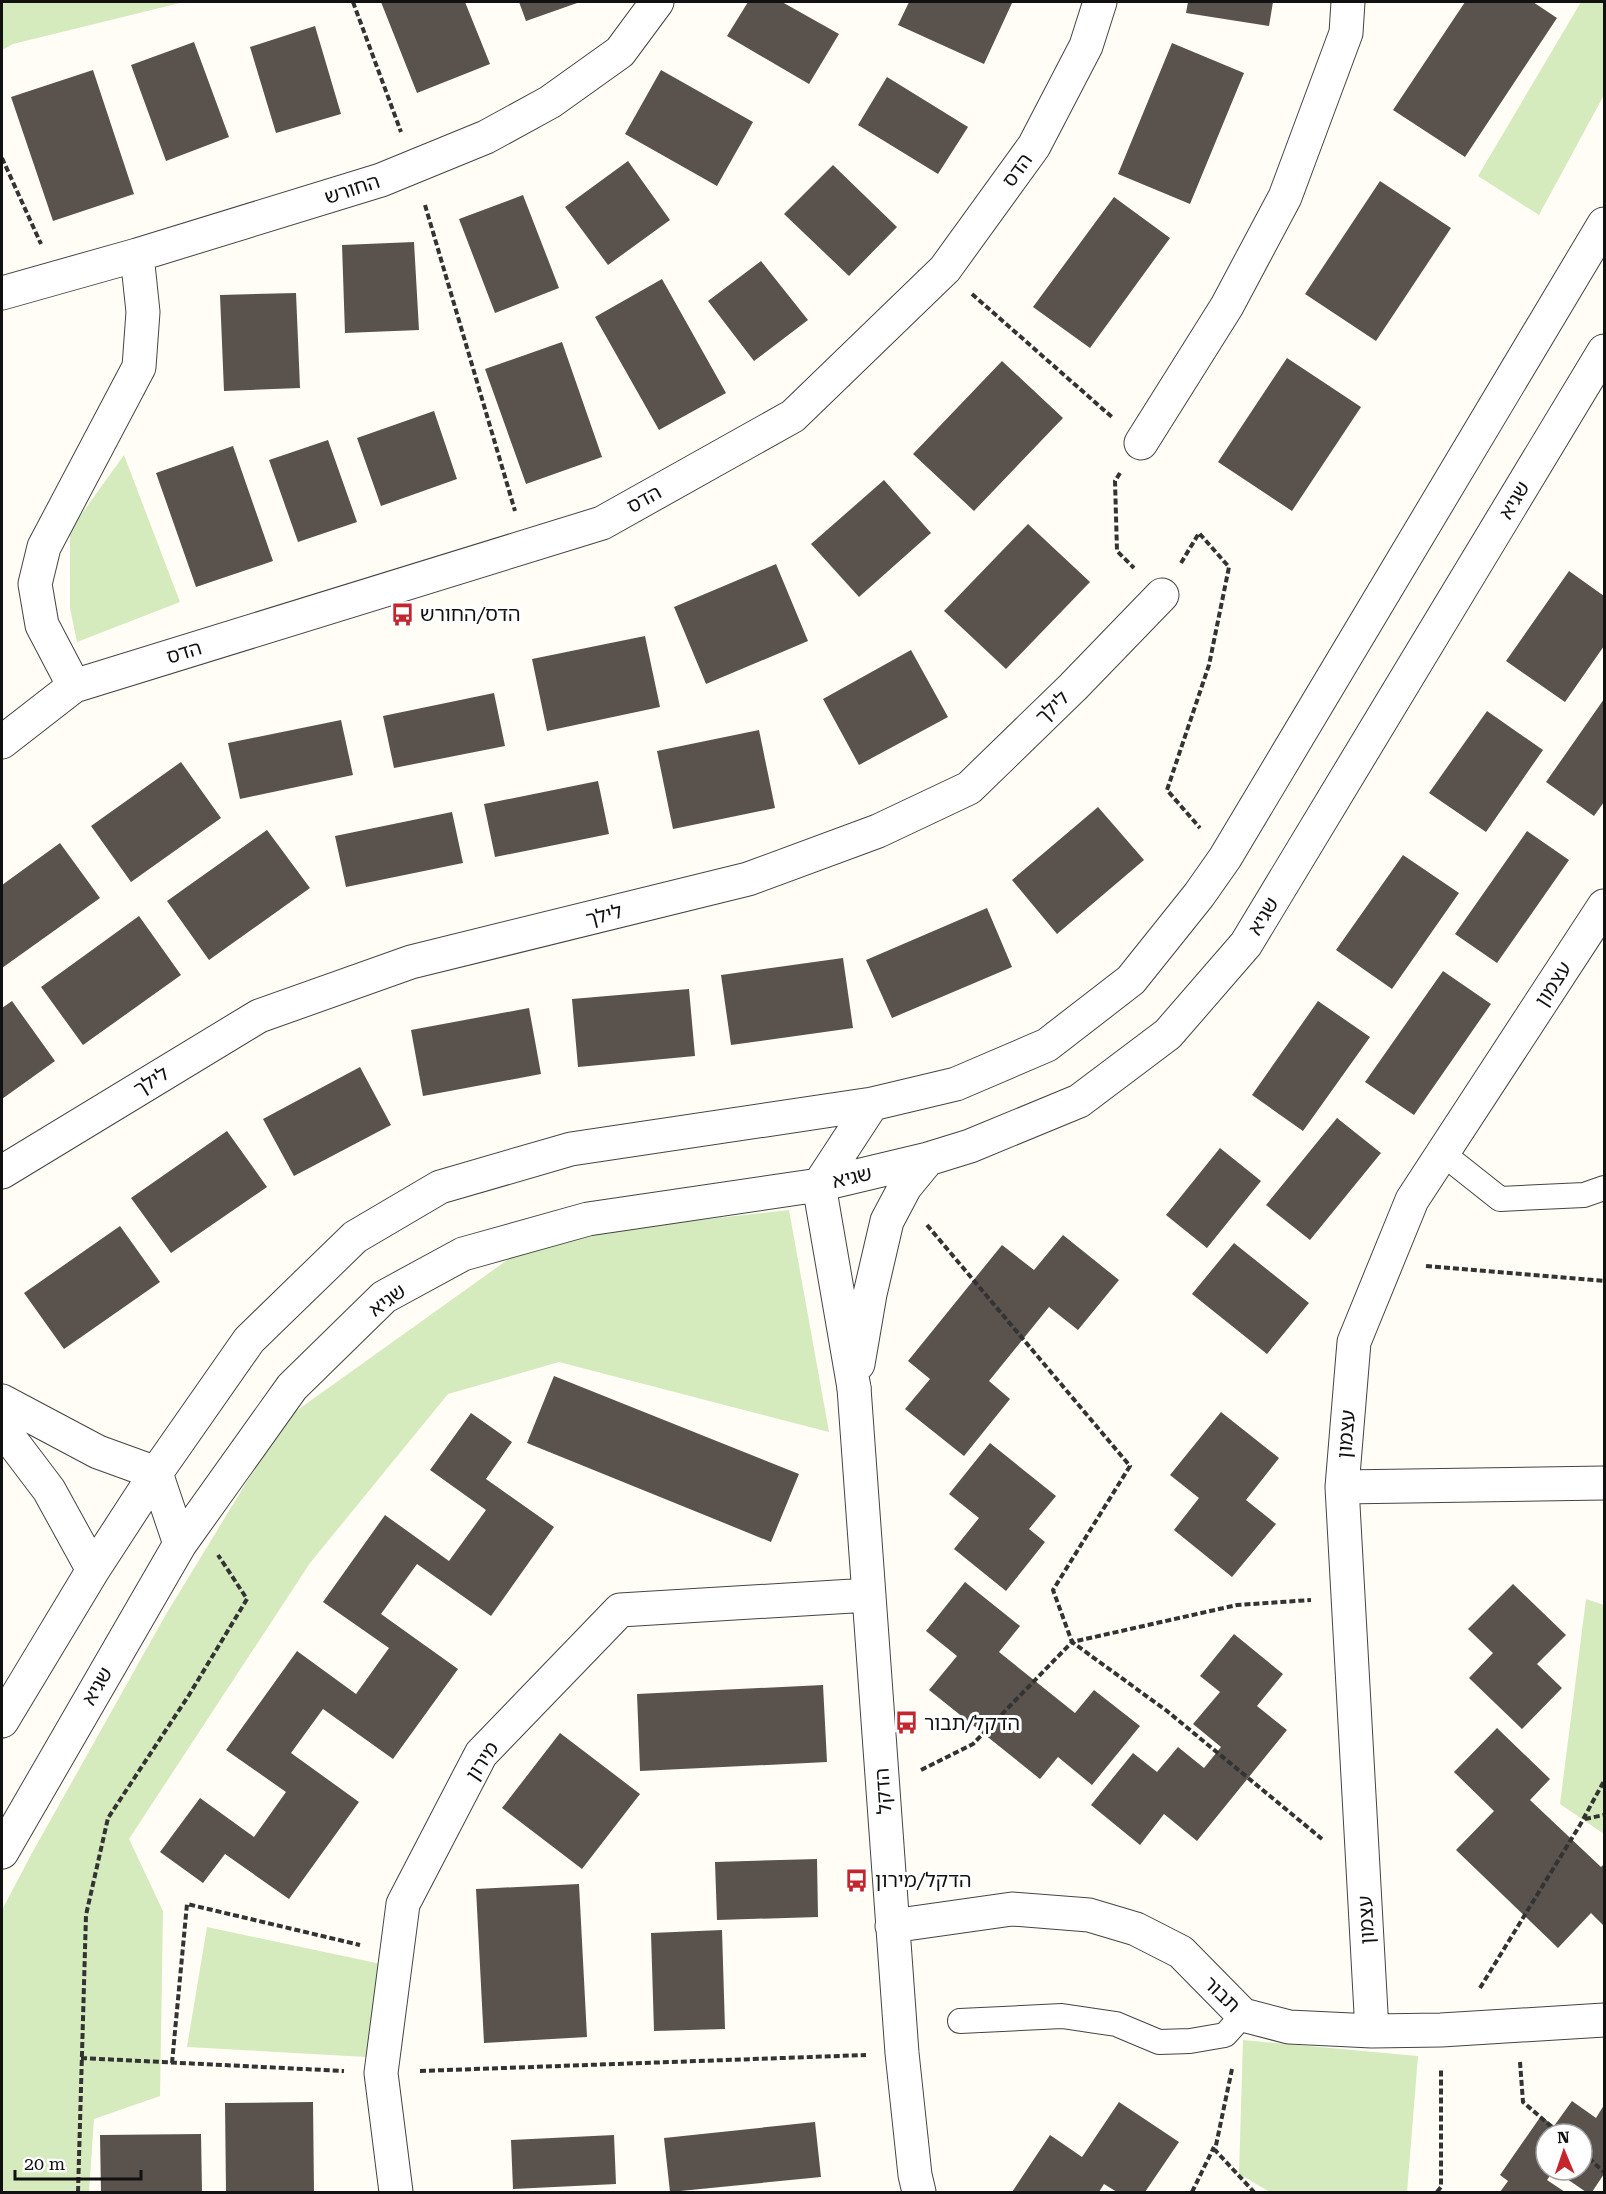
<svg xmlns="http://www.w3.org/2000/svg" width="1606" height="2194" font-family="'Roboto Serif','Noto Sans Hebrew',serif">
  <rect width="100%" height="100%" fill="#fffdf5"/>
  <path fill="#d5ebbd" d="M2,2H184L13,44L2,50Z
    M1581,2H1604V95L1539,215L1478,176Z
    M124,455L180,602L77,642L70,608V530Z
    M789,1210L829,1432L559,1362L448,1394L310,1563L129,1839L163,1911L160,2096L94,2119L89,2192H2V1910L32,1853L165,1616L285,1419L538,1238Z
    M1586,1599L1604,1605V1834L1560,1804Z
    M207,1927L381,1964L366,2057L187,2047Z
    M1243,2040L1418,2056L1407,2192H1270L1239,2174Z"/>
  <path fill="#5a524d" d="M381,2H465L490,64L417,93Z
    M519,2H580L526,21Z
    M748,2H782L839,34L809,84L727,36Z
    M909,2H1008L1012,3L984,64L898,25Z
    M1188,2H1273L1269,26L1186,13Z
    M1465,2H1533L1557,18L1465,157L1393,110Z
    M315,26L341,114L276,133L250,47Z
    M194,42L229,137L166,161L131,65Z
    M1172,43L1244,73L1190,204L1118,174Z
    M93,70L134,194L53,221L11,97Z
    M661,70L753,122L717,186L625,134Z
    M887,77L968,127L938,174L858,125Z
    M628,161L670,220L608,265L565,207Z
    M833,165L897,227L849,276L784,214Z
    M1380,181L1451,228L1376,341L1305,294Z
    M523,195L559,288L495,313L459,219Z
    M1114,197L1170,238L1090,348L1033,307Z
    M414,242L419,330L345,333L342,245Z
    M761,261L808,320L754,361L708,301Z
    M662,279L726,393L659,430L595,317Z
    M296,293L300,388L224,391L220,295Z
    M562,342L602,457L526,484L485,369Z
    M1287,358L1361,407L1292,511L1218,462Z
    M1002,361L1063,418L974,511L913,454Z
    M434,411L457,479L381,506L357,438Z
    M328,440L357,522L298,542L269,460Z
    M233,446L273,561L196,587L156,473Z
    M884,480L931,533L859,597L811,544Z
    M1028,524L1090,582L1006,669L944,611Z
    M776,564L808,641L706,684L674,607Z
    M1569,571L1604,596V646L1565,702L1506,661Z
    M645,636L660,707L547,731L532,659Z
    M911,650L948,717L859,765L823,699Z
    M494,693L505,746L394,768L383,716Z
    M1604,699V802L1594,816L1546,782Z
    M1487,711L1543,750L1486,832L1429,793Z
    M341,720L353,775L240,799L228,743Z
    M759,730L775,808L673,829L657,751Z
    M181,762L221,818L131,882L91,826Z
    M598,781L609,834L495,857L484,804Z
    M1098,807L1144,860L1057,934L1012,880Z
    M452,812L463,863L346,887L335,836Z
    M267,830L310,888L209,960L167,901Z
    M1527,831L1569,860L1497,963L1455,934Z
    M60,843L100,898L2,968V885Z
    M1403,855L1459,893L1392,989L1336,950Z
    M987,908L1012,967L892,1018L866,960Z
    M139,916L181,975L83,1045L41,987Z
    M843,958L853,1028L731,1045L721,975Z
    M1443,971L1491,1004L1414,1115L1365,1082Z
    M689,989L695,1056L578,1067L572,999Z
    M12,1001L55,1061L2,1099V1008Z
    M1318,1001L1370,1037L1303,1131L1252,1095Z
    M529,1008L541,1074L423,1096L411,1030Z
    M360,1067L391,1125L294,1176L263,1119Z
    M1337,1118L1381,1153L1310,1240L1266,1205Z
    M227,1131L267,1187L171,1253L131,1198Z
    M1220,1148L1261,1181L1207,1248L1166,1215Z
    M120,1226L160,1282L64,1349L24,1293Z
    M1063,1235L1119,1280L1078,1330L1049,1307L989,1381L1010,1399L964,1456L905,1409L930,1379L908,1361L1002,1245L1034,1270Z
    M1234,1243L1309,1303L1267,1354L1192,1294Z
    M554,1376L799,1474L771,1542L527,1443Z
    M1221,1412L1279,1458L1246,1500L1276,1524L1232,1577L1174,1530L1199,1498L1170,1475Z
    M471,1413L512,1442L486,1479L554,1527L491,1616L417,1564L381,1614L458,1669L393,1759L323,1709L291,1753L359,1802L289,1899L225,1854L203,1883L160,1852L200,1798L254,1837L286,1792L226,1750L297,1651L356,1694L389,1648L323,1602L385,1515L449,1561L486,1510L430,1470Z
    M990,1443L1056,1496L1029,1529L1045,1542L1006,1591L954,1549L979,1518L949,1494Z
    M965,1582L1020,1626L999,1652L1075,1713L1094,1690L1140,1726L1092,1785L1058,1757L1040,1779L929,1690L957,1656L926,1631Z
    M1513,1584L1566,1635L1537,1664L1562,1688L1522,1729L1469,1678L1493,1653L1468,1629Z
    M1234,1634L1283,1674L1257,1706L1287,1730L1197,1841L1164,1814L1140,1845L1091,1805L1133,1753L1157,1772L1178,1747L1204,1768L1221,1747L1193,1724L1220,1692L1200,1676Z
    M823,1685L827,1762L640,1771L637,1694Z
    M1497,1728L1550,1779L1530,1800L1601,1867L1604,1864V1926L1591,1913L1558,1948L1456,1850L1494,1811L1454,1772Z
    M560,1733L640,1794L582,1869L502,1808Z
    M817,1859L818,1917L717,1920L715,1862Z
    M579,1884L587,2037L484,2043L476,1889Z
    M722,1930L725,2029L654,2031L651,1933Z
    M1572,2101L1596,2118L1604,2105V2174L1592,2192H1586L1554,2170H1582V2134H1546V2170H1554L1547,2180L1565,2192H1500L1508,2181L1500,2175L1541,2116L1554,2126Z
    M313,2102L314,2192H226L225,2103Z
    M1119,2102L1179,2142L1145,2192H1117L1104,2184L1099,2192H1012L1050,2135L1082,2157Z
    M815,2122L821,2177L670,2192L664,2138Z
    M201,2134L202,2192H101L100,2135Z
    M614,2135L616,2184L513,2189L511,2140Z"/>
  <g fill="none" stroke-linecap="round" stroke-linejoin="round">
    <defs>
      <path id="service" d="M1442,1153L1500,1199L1584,1195L1604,1188
        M960,2021L1062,2016L1116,2024L1159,2042L1190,2041L1225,2035L1243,2015"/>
      <path id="minor" d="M2,293L137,255L381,180L486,137L550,102L620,52L657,2
        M1141,443L1227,306L1285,197L1346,33L1348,2
        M74,686L42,625L35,584L44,547L139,367L143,312L137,255
        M2,742L74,686L602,523L793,416L945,269L1034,146L1086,46L1100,2
        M2,1172L259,1016L411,962L748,879L878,831L969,788L1073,687L1162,595
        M854,1388L902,2053L915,2175L919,2192
        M1342,1487L1604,1483
        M892,1926L1012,1909L1089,1915L1136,1929L1181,1952L1243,2015L1289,2027L1372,2031L1441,2030L1604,2020
        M1372,2031L1342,1487L1354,1342L1412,1200L1604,906
        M396,2192L381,2073L403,1904L481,1754L620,1610L869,1595"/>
      <path id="tertiary" d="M858,1364L870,1294L887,1221L905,1187L928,1159
        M854,1388L819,1185L872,1104
        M2,1401L98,1452L156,1473L180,1544
        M2,1428L49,1490L93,1570
        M2,1721L93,1570L156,1473L249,1340L355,1237L440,1187L571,1149L872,1104L956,1084L1047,1045L1131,980L1199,895L1225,858L1604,224
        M2,1852L180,1544L292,1387L384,1297L463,1254L588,1219L819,1185L928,1159L970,1146L1079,1101L1168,1034L1246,944L1604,351"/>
    </defs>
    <use href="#service" stroke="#444" stroke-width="26"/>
    <use href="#minor" stroke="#444" stroke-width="35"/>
    <use href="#tertiary" stroke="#444" stroke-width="35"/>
    <path stroke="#333" stroke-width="4" stroke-dasharray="6 3" stroke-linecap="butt" d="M353,2L401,132
      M2,158L41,244
      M425,205L515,511
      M972,294L1113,418
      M1120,473L1115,481L1117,551L1134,568
      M1181,563L1199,533L1229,567L1209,665L1167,790L1200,828
      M927,1225L1130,1466L1053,1590L1072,1642L1237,1605L1311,1600
      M1426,1266L1604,1281
      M921,1770L973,1744L1072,1642L1167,1711L1322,1839
      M1585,1819L1604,1815
      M1480,1988L1580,1825L1604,1781
      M81,2058L344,2071
      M1520,2062L1523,2102L1560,2134
      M172,2063L187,1904L360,1945
      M1232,2069L1215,2150L1254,2192
      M420,2071L866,2055
      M1582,2152L1604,2172
      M78,2192L86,1915L108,1818L189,1695L247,1599L218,1555
      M1192,2192L1214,2147
      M1437,2192L1441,2187V2069"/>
    <use href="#service" stroke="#fff" stroke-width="24"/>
    <use href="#minor" stroke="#fff" stroke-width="33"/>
    <use href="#tertiary" stroke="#fff" stroke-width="33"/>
  </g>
  <defs>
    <symbol id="bus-bare" viewBox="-9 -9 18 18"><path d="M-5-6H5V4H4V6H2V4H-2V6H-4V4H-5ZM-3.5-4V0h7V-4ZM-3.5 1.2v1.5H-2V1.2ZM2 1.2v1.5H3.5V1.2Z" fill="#c4262e" stroke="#fff" stroke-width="2.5" paint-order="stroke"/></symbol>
  </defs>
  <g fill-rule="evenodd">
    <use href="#bus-bare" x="386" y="598" width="33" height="33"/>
    <use href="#bus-bare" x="890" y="1706" width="33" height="33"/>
    <use href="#bus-bare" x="840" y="1864" width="33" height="33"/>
  </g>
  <g text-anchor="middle" stroke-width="6" stroke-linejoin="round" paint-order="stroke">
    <g font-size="20" fill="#111" stroke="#fff">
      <text transform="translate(1017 170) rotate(-54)" y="7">הדס</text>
      <text transform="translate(352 189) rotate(-18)" y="7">החורש</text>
      <text transform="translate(644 499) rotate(-29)" y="7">הדס</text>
      <text transform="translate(1514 500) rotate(-59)" y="7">שגיא</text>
      <text transform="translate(184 652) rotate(-17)" y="7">הדס</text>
      <text transform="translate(1052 707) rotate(-44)" y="7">לילך</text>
      <text transform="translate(604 915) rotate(-14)" y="7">לילך</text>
      <text transform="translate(1263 916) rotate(-59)" y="7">שגיא</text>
      <text transform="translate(1553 984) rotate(-57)" y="7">עצמון</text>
      <text transform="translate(151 1081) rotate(-32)" y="7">לילך</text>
      <text transform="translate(852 1177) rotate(-13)" y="7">שגיא</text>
      <text transform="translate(387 1300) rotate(-36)" y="7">שגיא</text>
      <text transform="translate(1346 1434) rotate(-85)" y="7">עצמון</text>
      <text transform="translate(97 1686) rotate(-60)" y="7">שגיא</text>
      <text transform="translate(482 1761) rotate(-56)" y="7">מירון</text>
      <text transform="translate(883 1791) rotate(-94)" y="7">הדקל</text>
      <text transform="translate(1366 1920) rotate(-93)" y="7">עצמון</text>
      <text transform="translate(1222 1994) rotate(44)" y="7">תבור</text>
    </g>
    <g font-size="20" fill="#111" stroke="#fff" text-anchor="start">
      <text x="420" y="621">הדס/החורש</text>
      <text x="924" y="1730">הדקל/תבור</text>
      <text x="875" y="1887">הדקל/מירון</text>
    </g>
  </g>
  <rect width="1606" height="2194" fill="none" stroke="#111111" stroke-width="6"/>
  <g transform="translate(1564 2152) rotate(358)"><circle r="28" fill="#ffffff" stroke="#a0a0a0" stroke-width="1.5"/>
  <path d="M0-4.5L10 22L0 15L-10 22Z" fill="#c4262e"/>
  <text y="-9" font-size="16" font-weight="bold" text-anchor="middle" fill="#111111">N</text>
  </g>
  <path d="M15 2170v9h126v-9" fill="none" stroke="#111111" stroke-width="3"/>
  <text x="24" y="2170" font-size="18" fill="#111111" stroke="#ffffff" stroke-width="4.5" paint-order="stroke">20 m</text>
</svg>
